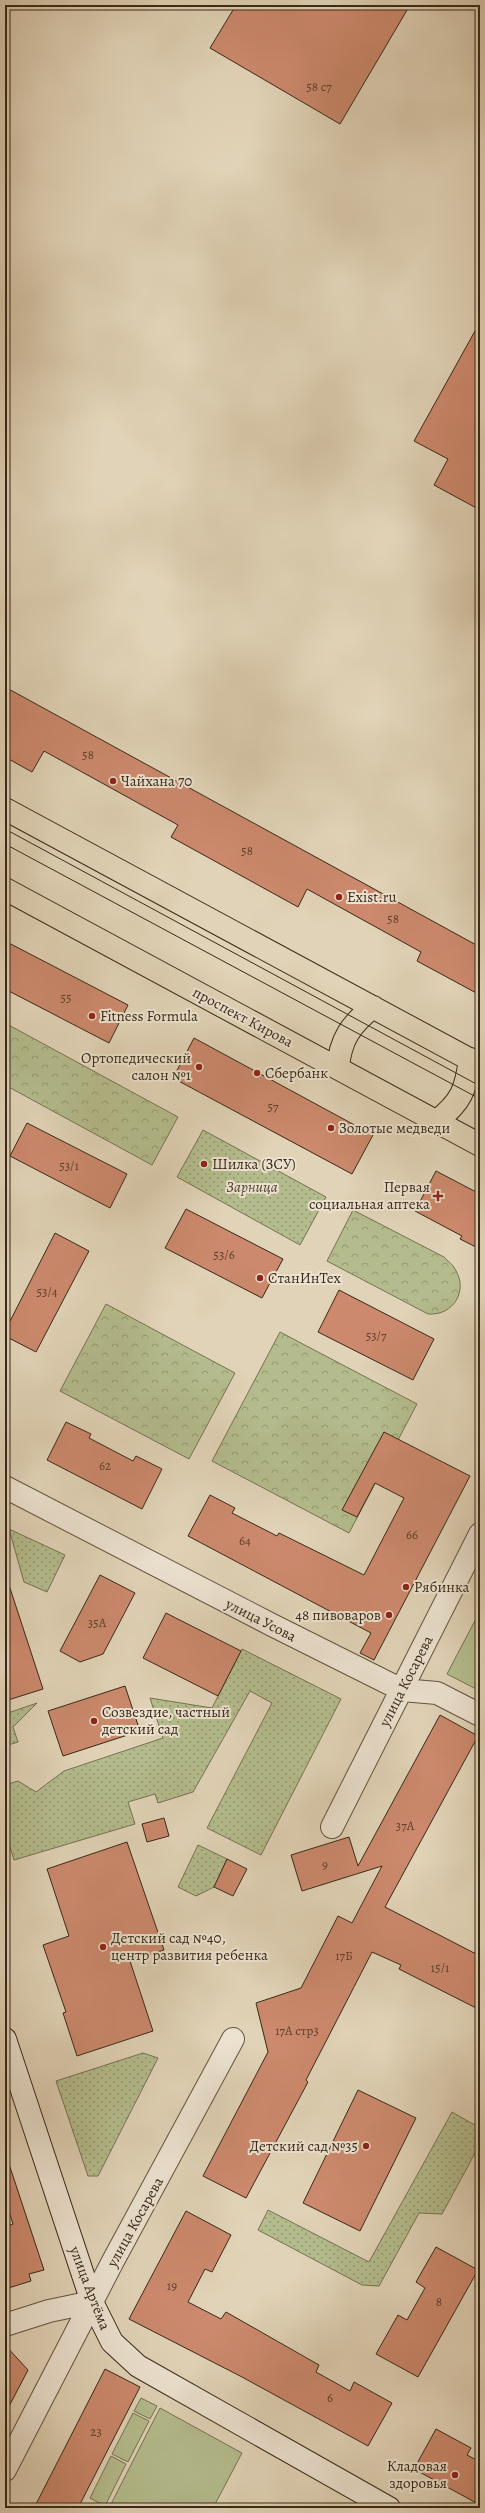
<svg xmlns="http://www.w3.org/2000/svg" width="485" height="2513" font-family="Alegreya,serif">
  <defs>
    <pattern id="forest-crowns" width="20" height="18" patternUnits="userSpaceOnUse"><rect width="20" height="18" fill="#b4bc8d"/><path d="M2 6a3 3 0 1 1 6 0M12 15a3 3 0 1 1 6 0" fill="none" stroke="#939972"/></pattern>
    <pattern id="park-dots" width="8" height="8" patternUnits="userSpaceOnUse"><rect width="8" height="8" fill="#b4bc8d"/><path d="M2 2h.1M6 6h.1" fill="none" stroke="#939972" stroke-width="1.8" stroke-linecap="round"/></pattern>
  </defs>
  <rect width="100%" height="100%" fill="#e1d3b7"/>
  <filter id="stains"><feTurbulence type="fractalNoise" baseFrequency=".005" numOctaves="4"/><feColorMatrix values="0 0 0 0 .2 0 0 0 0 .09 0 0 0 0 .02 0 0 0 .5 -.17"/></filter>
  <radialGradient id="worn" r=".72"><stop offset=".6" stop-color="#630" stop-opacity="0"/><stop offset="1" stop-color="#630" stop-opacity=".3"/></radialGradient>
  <path fill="#b4bc8d" stroke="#767252" d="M480,1611V1691L447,1674Z
    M141,2398L157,2406L150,2419L134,2411Z
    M160,2408L242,2453L213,2508H109Z
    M133,2413L149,2421L128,2462L112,2454Z
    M111,2456L126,2464L105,2506L90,2498Z"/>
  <path fill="url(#forest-crowns)" stroke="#767252" d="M5,1023L178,1117L152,1165L5,1085Z
    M353,1210L444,1257C447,1261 453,1264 455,1269C469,1291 453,1316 428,1314L327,1261Z
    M106,1304L235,1373L189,1459L60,1391Z
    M280,1332L417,1404L349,1533L212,1461Z"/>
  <path fill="url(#park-dots)" stroke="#767252" d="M203,1130L326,1197L300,1245L177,1177Z
    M9,1529L65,1555L47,1592L24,1582Z
    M242,1649L341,1699L261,1855L207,1828L272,1703L250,1691L193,1792L158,1803L155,1794L128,1802L135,1824L14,1860L5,1831V1785L18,1781L36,1792L64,1771L163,1738L150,1698L212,1708Z
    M37,1703L13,1727L18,1742L5,1746V1714Z
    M198,1845L227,1859L214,1887L196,1896L178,1887Z
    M143,2053L158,2058L98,2176H88L56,2081Z
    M452,2112L480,2128V2144L442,2214L419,2213L379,2286L362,2285L258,2230L268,2210L369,2262Z"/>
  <path fill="#cc896d" stroke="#382917" d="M236,5H410L340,124L210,48Z
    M480,322V510L434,485L448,459L414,441Z
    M5,687L480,947V995L417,961L421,952L307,889L298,907L171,837L178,825L44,751L32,772L5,757Z
    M5,941L128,1005L109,1043L5,989Z
    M194,1038L373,1135L352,1174L173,1078Z
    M27,1123L127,1174L110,1208L10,1156Z
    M436,1171L480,1194V1249L460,1239L462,1236L415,1211Z
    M186,1209L283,1259L262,1298L165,1248Z
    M55,1233L89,1251L36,1352L5,1336V1331Z
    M339,1290L434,1339L413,1380L318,1332Z
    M66,1422L91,1434L89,1438L133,1461L136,1456L162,1469L142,1509L47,1460Z
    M384,1432L470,1476L374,1660L360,1653L371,1633L188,1536L210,1495L235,1508L232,1513L277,1536L279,1533L364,1575L404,1498L375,1483L357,1517L342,1510Z
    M100,1575L135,1593L103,1654L80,1662L60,1651Z
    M8,1582L43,1689L5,1701V1583Z
    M166,1613L241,1651L218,1696L143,1658Z
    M125,1686L140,1731L63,1756L48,1711Z
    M440,1715L478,1736L385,1907L480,1956V2010L399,1969L401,1965L372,1952L306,2080L308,2082L246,2198L203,2176L268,2052L256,2003L301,1988L338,1916L352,1923L382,1866L302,1891L291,1855L349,1837L358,1866Z
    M164,1818L169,1836L147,1842L142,1824Z
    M127,1842L164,1950L130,1961L153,2031L77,2056L63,2013L66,2012L43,1945L69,1936L47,1869Z
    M227,1859L247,1869L233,1896L214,1887Z
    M358,2090L416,2118L360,2231L303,2203Z
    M5,2161H8L44,2270L29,2274L31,2281L5,2289V2227L13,2224L5,2199Z
    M186,2211L231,2235L212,2272L205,2269L188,2302L221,2319L226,2312L319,2365L316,2372L350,2391L354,2382L392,2403L368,2446L242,2377L129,2319Z
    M436,2247L478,2270L418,2377L376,2354L398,2315L407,2320L425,2288L416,2282Z
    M5,2345L28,2370L5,2414Z
    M105,2369L140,2387L78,2508H34Z
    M436,2429L471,2448L467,2455L480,2462V2505L414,2469Z"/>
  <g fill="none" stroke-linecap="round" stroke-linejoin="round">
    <defs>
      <path id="minor" d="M5,1487L272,1625L402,1690L437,1693L480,1715
        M332,1827L480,1534
        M5,2325L49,2311L92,2302
        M5,2470L113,2261L233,2039"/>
      <path id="secondary" d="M5,2039L92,2302L112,2342L138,2366L389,2508"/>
      <path id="primary" d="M5,809L480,1065
        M5,889L480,1145
        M338,1068C340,1040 351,1024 373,1007
        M437,1121C461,1102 466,1090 470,1059"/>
    </defs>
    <use href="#minor" stroke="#62543f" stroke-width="24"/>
    <use href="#secondary" stroke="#382917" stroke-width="24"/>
    <use href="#primary" stroke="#382917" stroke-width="24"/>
    <use href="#minor" stroke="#ece2d0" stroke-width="22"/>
    <use href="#secondary" stroke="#ece2d0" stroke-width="22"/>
    <use href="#primary" stroke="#e1d3b7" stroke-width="22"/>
    <path stroke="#382917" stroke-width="1" d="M5,829L480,1086
      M5,844L480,1099"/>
  </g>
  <g fill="#8f2418" stroke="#ece2d0" stroke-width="1.5">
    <circle cx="113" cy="781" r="4"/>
    <circle cx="339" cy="897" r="4"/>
    <circle cx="92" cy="1016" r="4"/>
    <circle cx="199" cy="1067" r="4"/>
    <circle cx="257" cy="1073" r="4"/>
    <circle cx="331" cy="1128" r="4"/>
    <circle cx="204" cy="1164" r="4"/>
    <path d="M436 1190h4v4h4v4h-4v4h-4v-4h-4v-4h4z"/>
    <circle cx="260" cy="1278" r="4"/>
    <circle cx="406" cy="1587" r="4"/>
    <circle cx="389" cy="1615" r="4"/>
    <circle cx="94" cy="1721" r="4"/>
    <circle cx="103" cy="1947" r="4"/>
    <circle cx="366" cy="2146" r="4"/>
    <circle cx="455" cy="2475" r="4"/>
  </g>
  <g text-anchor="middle" stroke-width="4" stroke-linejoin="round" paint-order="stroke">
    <g font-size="13" fill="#5d412c">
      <text x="319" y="91">58 с7</text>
      <text x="88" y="759">58</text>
      <text x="247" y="855">58</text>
      <text x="393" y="923">58</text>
      <text x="66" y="1002">55</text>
      <text x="273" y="1111">57</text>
      <text x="69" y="1170">53/1</text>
      <text x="224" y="1259">53/6</text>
      <text x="47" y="1296">53/4</text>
      <text x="376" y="1340">53/7</text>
      <text x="105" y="1470">62</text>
      <text x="412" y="1539">66</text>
      <text x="245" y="1545">64</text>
      <text x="97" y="1627">35А</text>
      <text x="405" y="1830">37А</text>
      <text x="325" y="1869">9</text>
      <text x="344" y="1960">17Б</text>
      <text x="440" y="1972">15/1</text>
      <text x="297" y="2035">17А стр3</text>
      <text x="172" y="2290">19</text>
      <text x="439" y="2306">8</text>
      <text x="330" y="2402">6</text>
      <text x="96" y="2436">23</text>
    </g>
    <g font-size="15" fill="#382917" stroke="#ece2d0" text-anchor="start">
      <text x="121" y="786">Чайхана 70</text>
      <text x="347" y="902">Exist.ru</text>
      <text x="100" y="1021">Fitness Formula</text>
      <text x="191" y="1063" text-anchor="end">Ортопедический<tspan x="191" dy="17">салон №1</tspan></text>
      <text x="265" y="1078">Сбербанк</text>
      <text x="339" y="1133">Золотые медведи</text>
      <text x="212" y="1169">Шилка (ЗСУ)</text>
      <text x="430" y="1192" text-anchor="end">Первая<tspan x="430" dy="17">социальная аптека</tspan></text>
      <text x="268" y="1283">СтанИнТех</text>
      <text x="414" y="1592">Рябинка</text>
      <text x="381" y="1620" text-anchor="end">48 пивоваров</text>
      <text x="102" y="1717">Созвездие, частный<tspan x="102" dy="17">детский сад</tspan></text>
      <text x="111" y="1943">Детский сад №40,<tspan x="111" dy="17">центр развития ребенка</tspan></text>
      <text x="358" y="2151" text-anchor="end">Детский сад №35</text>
      <text x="447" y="2471" text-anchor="end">Кладовая<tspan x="447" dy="17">здоровья</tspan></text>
    </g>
    <g font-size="15" fill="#382917" stroke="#ece2d0">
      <text transform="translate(243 1017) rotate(28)" y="5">проспект Кирова</text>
      <text transform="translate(261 1620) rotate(27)" y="5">улица Усова</text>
      <text transform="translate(406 1681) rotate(-63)" y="5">улица Косарева</text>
      <text transform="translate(135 2222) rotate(-61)" y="5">улица Косарева</text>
      <text transform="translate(90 2288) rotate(69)" y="5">улица Артёма</text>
    </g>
    <g font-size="15" font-style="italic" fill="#51462f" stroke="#ece2d0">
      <text x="252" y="1192">Зарница</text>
    </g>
  </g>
  <rect width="485" height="2513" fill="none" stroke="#e1d3b7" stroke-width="20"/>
  <rect x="6" y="6" width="473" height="2501" fill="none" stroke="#382917" stroke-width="2"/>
  <rect x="10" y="10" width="465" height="2493" fill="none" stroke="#382917"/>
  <rect width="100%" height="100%" filter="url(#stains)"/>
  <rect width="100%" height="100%" fill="url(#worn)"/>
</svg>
